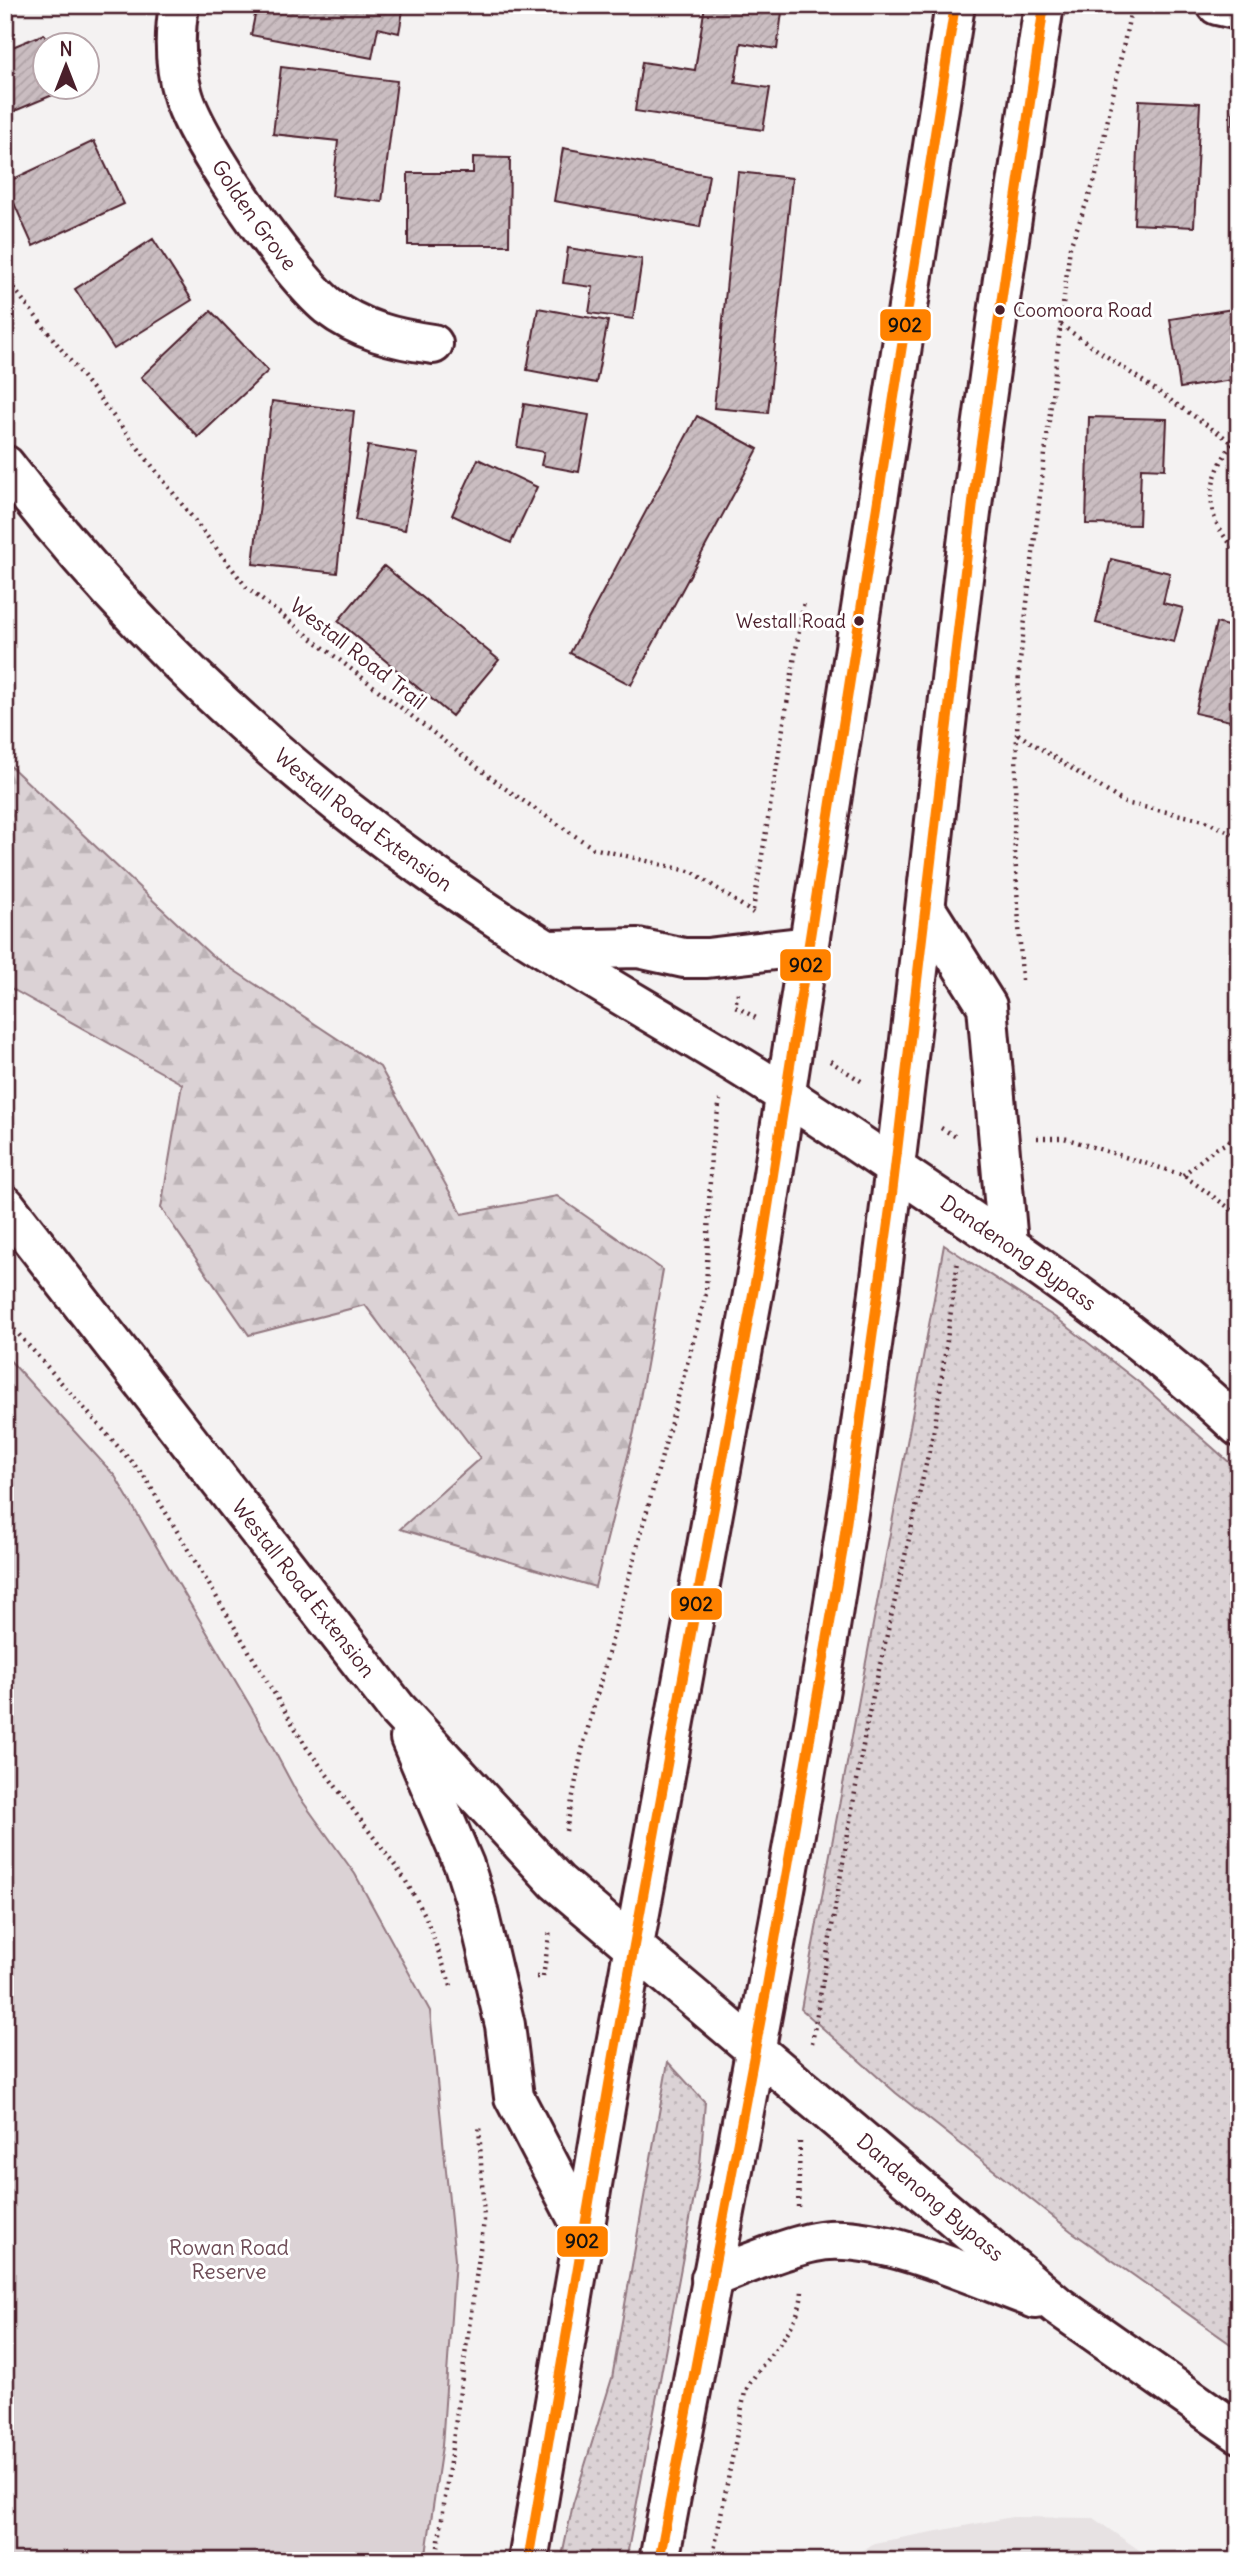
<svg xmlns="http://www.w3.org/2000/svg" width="1244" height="2566" font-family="Delius,sans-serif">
  <defs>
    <pattern id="grass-dots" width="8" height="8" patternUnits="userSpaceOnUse" patternTransform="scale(1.75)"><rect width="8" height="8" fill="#dbd2d5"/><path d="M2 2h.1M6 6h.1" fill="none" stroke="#bdb4b7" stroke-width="1.8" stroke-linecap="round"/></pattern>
    <pattern id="forest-firs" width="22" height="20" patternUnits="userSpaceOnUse" patternTransform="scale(1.75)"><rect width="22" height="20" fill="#dbd2d5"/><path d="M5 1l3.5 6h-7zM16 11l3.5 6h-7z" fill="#bdb4b7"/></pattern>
    <pattern id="building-hatch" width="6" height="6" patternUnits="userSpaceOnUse" patternTransform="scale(1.75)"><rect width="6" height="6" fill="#cabdc1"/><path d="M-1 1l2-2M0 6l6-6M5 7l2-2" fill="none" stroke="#afa2a6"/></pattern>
  </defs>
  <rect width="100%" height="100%" fill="#f4f2f2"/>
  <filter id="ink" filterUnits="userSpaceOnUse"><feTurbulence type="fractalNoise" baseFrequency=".0143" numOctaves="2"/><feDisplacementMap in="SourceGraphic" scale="14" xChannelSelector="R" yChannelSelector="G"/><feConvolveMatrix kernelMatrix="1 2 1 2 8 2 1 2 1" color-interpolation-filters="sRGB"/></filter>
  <g filter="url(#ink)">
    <path fill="#e7e2e3" d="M1012,2517L1093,2518L1155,2561H848L874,2543Z"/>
    <path fill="url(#grass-dots)" stroke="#927880" stroke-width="2" d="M944,1245L1059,1320L1141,1384L1239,1471V2350L1071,2231L896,2093L801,2009Z
      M668,2062L705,2102L700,2166L626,2561H561L573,2504L612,2378Z"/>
    <path fill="url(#forest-firs)" stroke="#927880" stroke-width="2" d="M5,761L211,955L380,1067L462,1214L557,1196L663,1270L634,1432L595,1587L400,1529L480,1458L365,1305L249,1335L161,1208L182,1084L5,985Z"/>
    <path fill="#dbd2d5" stroke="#927880" stroke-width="2" d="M5,1355L115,1476L252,1709L298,1795L355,1874L430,2011L455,2260L442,2446L425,2561H5Z"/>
    <path fill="url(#building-hatch)" stroke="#4a1f2b" stroke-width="2" d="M257,5H404L399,33L378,28L372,58L251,35Z
      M705,5H783L777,49L741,43L735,83L770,88L763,130L635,111L642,62L695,70Z
      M44,34L49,46H46V88L67,89L5,115V50Z
      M281,67L397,81L382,202L332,196L338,141L273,134Z
      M1139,100L1200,103L1194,227L1134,224Z
      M1233,111H1239V237H1232Z
      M94,141L124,204L33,246L5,183Z
      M563,148L709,175L700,227L554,201Z
      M473,157L510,158L509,245H408V173H473Z
      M738,172L792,178L768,413L714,408Z
      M153,239L192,300L114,349L75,289Z
      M568,248L642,259L633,319L589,313L593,287L563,283Z
      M538,308L608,321L596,383L527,370Z
      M1239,308V379L1180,388L1170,319Z
      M211,311L268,371L198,437L141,377Z
      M272,401L354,411L337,573L253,564Z
      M524,404L589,415L579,472L541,465L544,452L517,447Z
      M697,416L758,449L631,685L570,653Z
      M1089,417L1167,419L1165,469L1141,468L1139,525L1086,524Z
      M368,446L418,454L405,530L355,520Z
      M478,459L537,487L511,543L452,515Z
      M1111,559L1170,573L1163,603L1183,608L1174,642L1096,623Z
      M384,566L499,660L452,716L338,621Z
      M1216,623L1239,629V723L1195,713Z"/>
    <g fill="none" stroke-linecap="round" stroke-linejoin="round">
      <defs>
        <g id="minor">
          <path id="s1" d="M179,5C174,36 174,65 183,95C196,142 290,275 328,306C359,330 395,339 433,344"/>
          <path d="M1217,5L1239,10"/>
        </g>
        <g id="highway">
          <path id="s2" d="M5,465C137,637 298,785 477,905C560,961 648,1010 733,1062C812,1110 887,1164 964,1215C1060,1280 1154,1347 1239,1427"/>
          <path d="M926,909L987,1006L1008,1244"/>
          <path d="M548,950L638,948L684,958H707L809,946"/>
          <path id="s3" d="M5,1205L397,1709L557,1882L1058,2306L1239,2433"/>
          <path d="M410,1738L464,1865L476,1903L505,2025L514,2097L584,2231"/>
          <path d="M711,2278C743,2266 797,2242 829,2240C892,2237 977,2278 1036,2299"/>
          <path d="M528,2561L614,2055L763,1239L955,5"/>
          <path d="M659,2561C730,2178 809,1795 863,1410C904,1122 932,833 967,545C989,365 1017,185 1044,5"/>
        </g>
      </defs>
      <use href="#minor" stroke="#4a1f2b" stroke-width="44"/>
      <use href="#highway" stroke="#4a1f2b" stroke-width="44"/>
      <path stroke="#4a1f2b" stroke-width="4.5" stroke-dasharray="2 5" stroke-linecap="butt" d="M5,277L248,589L503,787L593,848L693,872L753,913
        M1061,325L1233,443C1206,479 1201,521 1239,551
        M1018,734L1125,803L1204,820L1239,837
        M753,910L804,601
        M1022,980L1014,834L1019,669L1070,247L1095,180L1132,5
        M738,993L735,1006L756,1018
        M830,1061L864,1083
        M941,1128L958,1138
        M1037,1138H1064L1183,1175L1239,1215
        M1183,1175L1212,1151L1239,1136
        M5,1319L144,1476L307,1748L404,1878L425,1915L451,1986
        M566,1831L582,1750L706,1294L711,1150L720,1100
        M536,1977H543L550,1930
        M812,2043L867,1722L935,1425L958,1261
        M798,2207L800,2142
        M436,2561L484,2221L479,2124
        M712,2561L745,2392C763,2356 802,2331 802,2288"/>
      <use href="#minor" stroke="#fff" stroke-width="38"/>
      <use href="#highway" stroke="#fff" stroke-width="38"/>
      <defs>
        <path id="bus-1" d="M528,2561L614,2055L763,1239L955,5
          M659,2561L767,1986L842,1554L892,1194L976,477L1044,5"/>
      </defs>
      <use href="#bus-1" stroke="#fff" stroke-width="16"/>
      <use href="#bus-1" stroke="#ff8200" stroke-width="10"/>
    </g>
  </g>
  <g fill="#4a1f2b" stroke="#fff" stroke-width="2.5">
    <circle cx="1000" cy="310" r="6"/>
    <circle cx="859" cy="621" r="6"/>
  </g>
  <g text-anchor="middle" stroke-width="6" stroke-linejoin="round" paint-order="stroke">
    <g font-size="19" fill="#4a1f2b" stroke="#fff" text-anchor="start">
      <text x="1013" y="317">Coomoora Road</text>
      <text x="846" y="628" text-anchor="end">Westall Road</text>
    </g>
    <g font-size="21" fill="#4a1f2b" stroke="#fff">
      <text dy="7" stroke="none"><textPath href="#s1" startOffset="231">Golden Grove</textPath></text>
      <text transform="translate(358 654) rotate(38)" y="7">Westall Road Trail</text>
      <text dy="7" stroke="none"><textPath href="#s2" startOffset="506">Westall Road Extension</textPath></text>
      <text dy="7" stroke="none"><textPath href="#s2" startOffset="1292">Dandenong Bypass</textPath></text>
      <text dy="7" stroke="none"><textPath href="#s3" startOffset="486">Westall Road Extension</textPath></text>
      <text dy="7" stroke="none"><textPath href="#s3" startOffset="1363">Dandenong Bypass</textPath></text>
    </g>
    <g font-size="21" fill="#6e4c56" stroke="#fff">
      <text x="229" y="2255">Rowan Road<tspan x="229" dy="24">Reserve</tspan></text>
    </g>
  </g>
  <g stroke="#fff" stroke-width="2.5">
    <rect x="879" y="308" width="53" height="34" rx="7" fill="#ff8200"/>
    <rect x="779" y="948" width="53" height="34" rx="7" fill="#ff8200"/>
    <rect x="670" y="1587" width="53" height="34" rx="7" fill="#ff8200"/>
    <rect x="556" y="2225" width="53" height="33" rx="7" fill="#ff8200"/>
  </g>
  <g font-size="19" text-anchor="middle" font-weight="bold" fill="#111">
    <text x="905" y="332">902</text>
    <text x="806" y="972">902</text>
    <text x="696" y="1611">902</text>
    <text x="582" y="2248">902</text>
  </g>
  <rect width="1244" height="2566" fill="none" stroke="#fff" stroke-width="28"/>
  <rect x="14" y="14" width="1216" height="2538" fill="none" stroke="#4a1f2b" stroke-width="2.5" filter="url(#ink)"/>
  <g transform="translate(66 66)"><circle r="33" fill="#ffffff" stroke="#b7a5aa" stroke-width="2"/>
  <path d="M0-5L12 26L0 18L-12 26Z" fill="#4a1f2b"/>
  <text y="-10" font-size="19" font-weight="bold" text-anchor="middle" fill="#4a1f2b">N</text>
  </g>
</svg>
